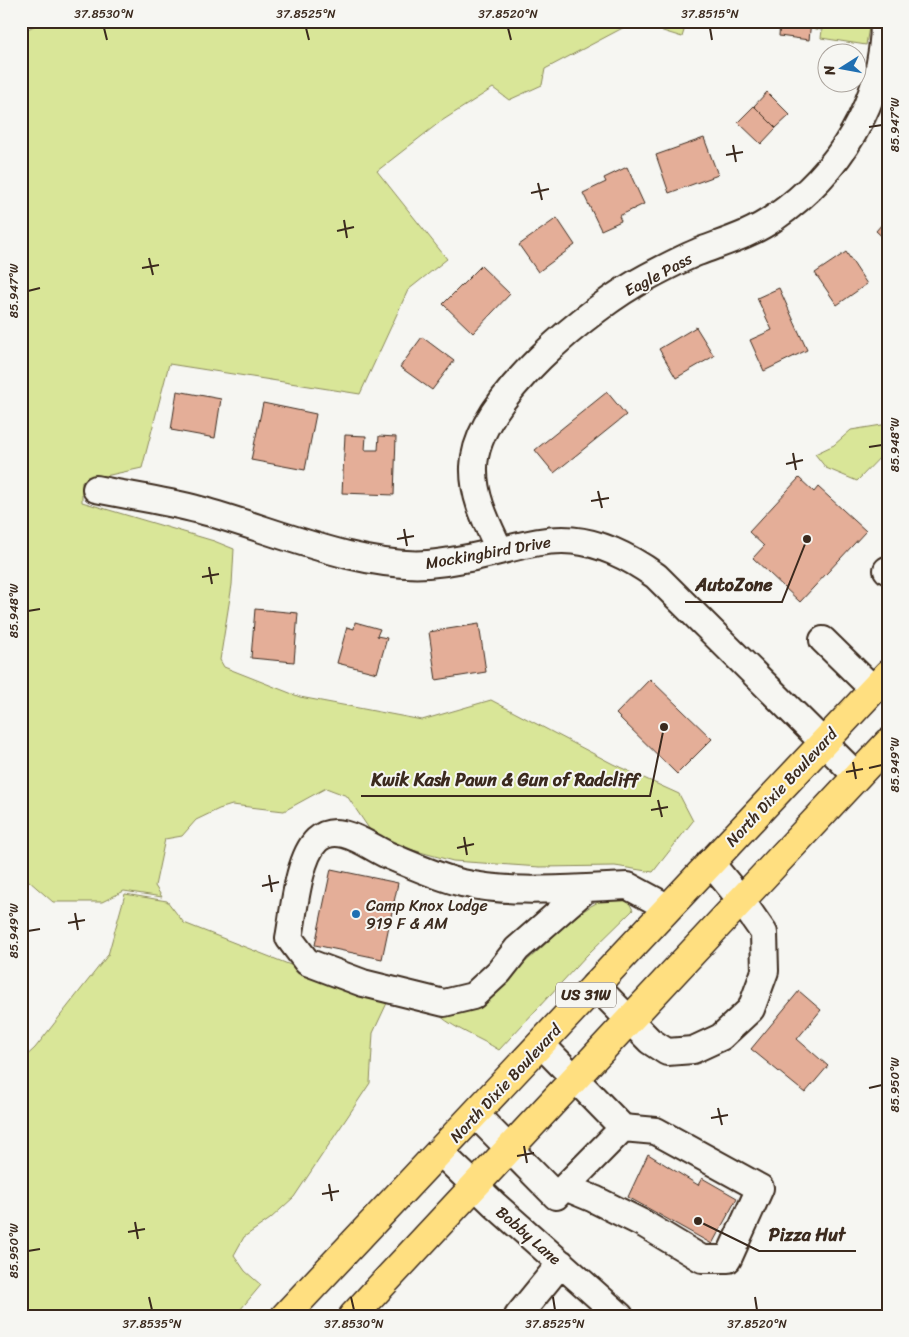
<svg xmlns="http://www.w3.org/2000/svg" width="909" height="1337" font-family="Sriracha,sans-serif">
  <rect width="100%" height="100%" fill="#f6f6f2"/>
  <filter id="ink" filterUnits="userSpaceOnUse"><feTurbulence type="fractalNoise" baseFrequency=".02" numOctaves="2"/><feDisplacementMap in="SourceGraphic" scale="10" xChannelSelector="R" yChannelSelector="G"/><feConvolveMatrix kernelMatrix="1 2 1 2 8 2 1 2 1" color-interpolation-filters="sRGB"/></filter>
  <g filter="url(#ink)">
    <path fill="#d9e698" stroke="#8a885b" d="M38,21H687L682,37L634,22L545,69L542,85L509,100L493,88L440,122L377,171L447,259L408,290L360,394L169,364L142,468L82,481V502L214,541L234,549L232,585L220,660L224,667L300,697L422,720L491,700L613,764L679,794L693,821L653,872L615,866L540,867L453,861L398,846L372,833L347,796L326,788L284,811L232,805L219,809L196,820L182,836L165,839L155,886L162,897L124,891L102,902H53L21,874V32L36,25Z
      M811,21H870L866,45L821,38L822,30L810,28Z
      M888,424V449L857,481L826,468L815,454L834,445L851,430Z
      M125,894L167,901L184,923L387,1003L373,1033L370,1083L294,1197L270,1219L244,1237L234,1255L245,1271L261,1285L235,1316H21V1061L35,1048L108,955Z
      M612,896L626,897L633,910L587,955L499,1050C480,1038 457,1030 440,1016C477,1005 510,976 539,950C563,928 581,907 612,896Z"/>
    <path fill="#e4ae98" stroke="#3b2a1e" d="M780,21H811L809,40L779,36Z
      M767,92L790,115L776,128L754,106Z
      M754,106L776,128L761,144L738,122Z
      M704,138L718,175L669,193L656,155Z
      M627,167L644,204L619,216L621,221L601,230L583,193L606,182L604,178Z
      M888,217V242L876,231Z
      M557,218L575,245L538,272L519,245Z
      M846,252L867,284L837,305L815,273Z
      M481,266L510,294L473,333L443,304Z
      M779,288L807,350L764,371L750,340L772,330L757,298Z
      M696,327L714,356L676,378L659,349Z
      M422,337L454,361L432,390L400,367Z
      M177,391L221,399L215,438L171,430Z
      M607,392L626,415L554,473L535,450Z
      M263,403L316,414L305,470L251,460Z
      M345,435L366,436L365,450H378L379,436L396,437L394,495L342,493Z
      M799,478L814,492L818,487L866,531L800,602L753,558L764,546L749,532Z
      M255,609L298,613L294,662L251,658Z
      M355,622L380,629L377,636L387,638L377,673L337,663L347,627L354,629Z
      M479,624L486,672L436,680L429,632Z
      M650,679L712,739L677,774L616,714Z
      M331,869L398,883L382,959L315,945Z
      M799,991L821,1010L797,1039L828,1066L805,1093L751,1049Z
      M648,1154L698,1185L702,1178L737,1198L712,1244L628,1197Z"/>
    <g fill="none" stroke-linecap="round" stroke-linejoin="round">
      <defs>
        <path id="minor" d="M96,489C131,496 166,501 200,510C268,528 359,569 428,564C525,556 561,508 656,576L857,776
          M499,549C487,523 473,497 474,467C475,400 592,306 647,277C664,268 681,259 698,252C724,242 752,234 774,218C839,173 884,102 884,21
          M887,570L888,571
          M823,640L873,689
          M587,888C545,890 504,892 462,883C438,877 413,866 390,856C370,848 339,820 317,840C298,858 294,912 289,938L307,962L363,983L444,1003L473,996L499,972L517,949L587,888L628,886L667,907
          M595,985L650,1041L667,1052L693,1050L721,1037L751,1009L765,971L764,933L741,900L710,862
          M475,1114L556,1196L623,1128L541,1044
          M440,1152L495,1205L620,1316
          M565,1187L594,1199L644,1224L702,1259H728L760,1188L656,1131L623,1128
          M518,1316L561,1263"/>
        <path id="highway" d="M285,1316L888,674
          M353,1316L888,743"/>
      </defs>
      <use href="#minor" stroke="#3b2a1e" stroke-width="30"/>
      <use href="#highway" stroke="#3b2a1e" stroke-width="31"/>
      <use href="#minor" stroke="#f6f6f2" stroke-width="26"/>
      <use href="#highway" stroke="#ffdf80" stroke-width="28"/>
    </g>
  </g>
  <path fill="none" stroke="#3b2a1e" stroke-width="2" d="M104,28L107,40M306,28L309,40M508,28L511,40M710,28L712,40M869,127L882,125M733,145L736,162M726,155L743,152M538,183L542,200M531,193L549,189M344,220L347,238M337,231L354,227M149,258L153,275M142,268L159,265M28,291L40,288M869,447L882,445M793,453L796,470M786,464L803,460M598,491L602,508M591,501L609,498M404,529L407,546M397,539L414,536M209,567L212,584M202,577L219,574M28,611L40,609M853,762L856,779M869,768L882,765M846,772L863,769M658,800L662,817M651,810L668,807M464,837L467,855M457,848L474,844M269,875L272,892M262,886L279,882M75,913L78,930M68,923L85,920M28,931L40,929M869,1088L882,1085M718,1108L722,1125M711,1118L728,1115M524,1146L527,1163M517,1156L534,1153M329,1184L332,1201M322,1194L339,1191M135,1222L138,1239M128,1232L145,1229M28,1251L40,1249M149,1297L152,1310M351,1297L354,1310M553,1297L555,1310M755,1297L757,1310"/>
  <circle fill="#1f6fb2" stroke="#f6f6f2" stroke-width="2" cx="356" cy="914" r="5"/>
  <g text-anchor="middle" stroke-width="4" stroke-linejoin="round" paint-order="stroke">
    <rect fill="#f6f6f2" stroke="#73675e" stroke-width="1" x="556" y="982.5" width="60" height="25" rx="4"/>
    <g font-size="15" font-weight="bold" fill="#3b2a1e">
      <text x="586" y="1000">US 31W</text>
    </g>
    <g font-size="16" fill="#3b2a1e" stroke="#f6f6f2">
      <text transform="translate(658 274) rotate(-28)" y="6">Eagle Pass</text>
      <text transform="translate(488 552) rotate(-10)" y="6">Mockingbird Drive</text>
      <text transform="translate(781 787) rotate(-47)" y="6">North Dixie Boulevard</text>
      <text transform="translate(505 1083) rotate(-47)" y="6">North Dixie Boulevard</text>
      <text transform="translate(529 1235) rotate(41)" y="6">Bobby Lane</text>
    </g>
    <g font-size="16" fill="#3b2a1e" stroke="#f6f6f2" text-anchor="start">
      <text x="366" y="911">Camp Knox Lodge<tspan x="366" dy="18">919 F &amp; AM</tspan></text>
    </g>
  </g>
  <path fill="none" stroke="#3b2a1e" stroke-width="2" d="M807 539L782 602H685M664 727L650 796H361M698 1221L759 1251H856"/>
  <g fill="#3b2a1e" stroke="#f6f6f2" stroke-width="2">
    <circle cx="807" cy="539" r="5"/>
    <circle cx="664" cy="727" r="5"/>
    <circle cx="698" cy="1221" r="5"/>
  </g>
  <g font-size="18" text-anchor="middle" font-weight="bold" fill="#3b2a1e" stroke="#f6f6f2" stroke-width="4" stroke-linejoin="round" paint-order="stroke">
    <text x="734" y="591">AutoZone</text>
    <text x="505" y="786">Kwik Kash Pawn &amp; Gun of Radcliff</text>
    <text x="807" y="1241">Pizza Hut</text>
  </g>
  <rect width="909" height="1337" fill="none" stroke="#f6f6f2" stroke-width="55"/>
  <g transform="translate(842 68) rotate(259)"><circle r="24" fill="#f6f6f2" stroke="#aba49d"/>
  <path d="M0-4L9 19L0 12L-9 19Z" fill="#1f6fb2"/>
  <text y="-8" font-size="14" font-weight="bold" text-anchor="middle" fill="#3b2a1e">N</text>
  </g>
  <rect x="28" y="28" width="854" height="1282" fill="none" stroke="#3b2a1e" stroke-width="2"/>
  <g font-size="12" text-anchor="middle" fill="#3b2a1e">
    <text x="104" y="18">37.8530°N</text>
    <text x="306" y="18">37.8525°N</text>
    <text x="508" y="18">37.8520°N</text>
    <text x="710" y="18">37.8515°N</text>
    <text transform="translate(895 125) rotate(-90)" y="4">85.947°W</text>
    <text transform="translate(14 291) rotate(-90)" y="4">85.947°W</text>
    <text transform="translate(895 445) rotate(-90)" y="4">85.948°W</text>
    <text transform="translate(14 611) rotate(-90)" y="4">85.948°W</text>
    <text transform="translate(895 765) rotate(-90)" y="4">85.949°W</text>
    <text transform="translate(14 931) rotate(-90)" y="4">85.949°W</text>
    <text transform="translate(895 1085) rotate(-90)" y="4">85.950°W</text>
    <text transform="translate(14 1251) rotate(-90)" y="4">85.950°W</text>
    <text x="152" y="1328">37.8535°N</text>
    <text x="354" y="1328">37.8530°N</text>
    <text x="555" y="1328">37.8525°N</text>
    <text x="757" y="1328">37.8520°N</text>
  </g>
</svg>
